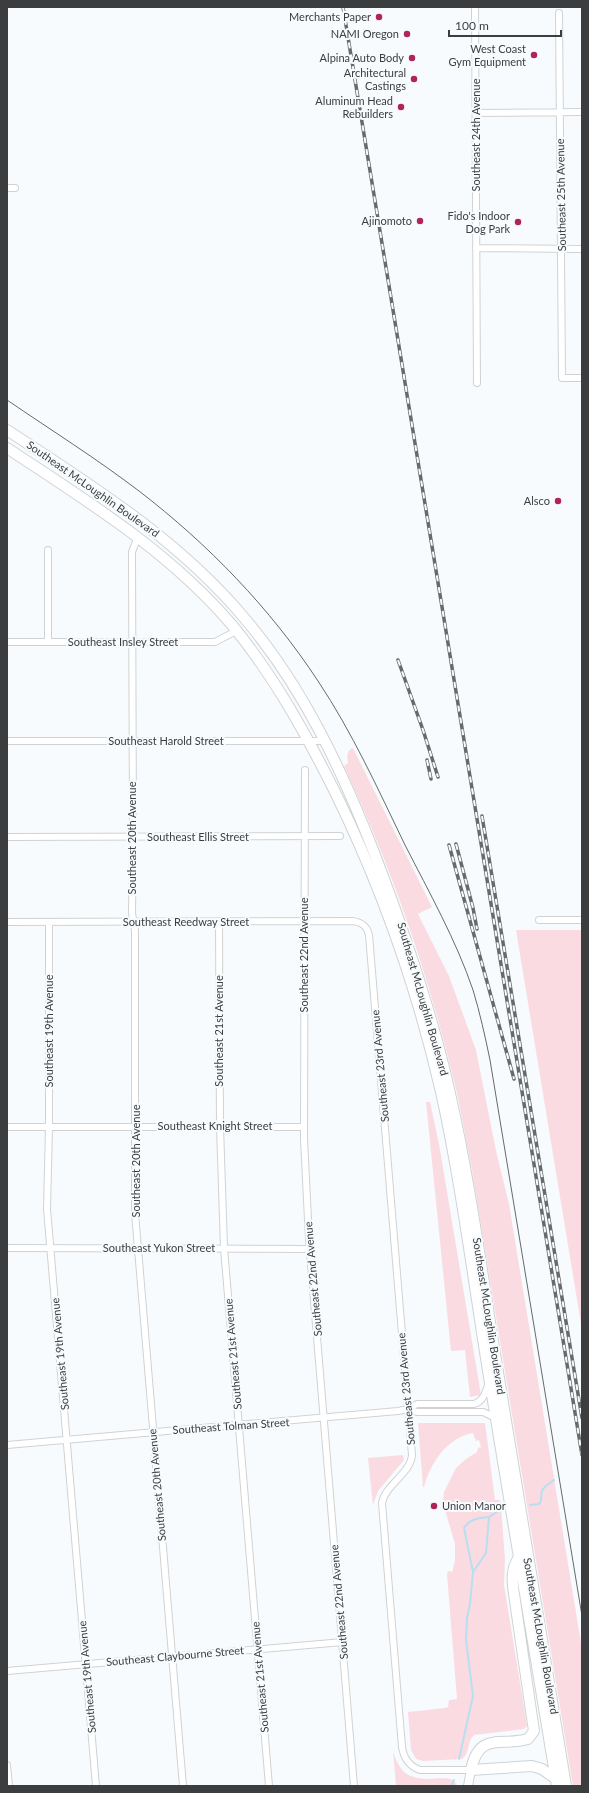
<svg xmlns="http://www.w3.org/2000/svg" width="589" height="1793" font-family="Lato,sans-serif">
  <rect width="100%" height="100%" fill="#f7fbfd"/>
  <path fill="#fbdbe2" d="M353,748L432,907L418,914L449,976L476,1050L496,1151L509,1204L581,1643L582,1786H573L471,1164C465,1137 461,1108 454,1081C428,973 391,866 344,766L348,763C347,758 346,750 353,748Z
    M516,930H582V1330Z
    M426,1102H430L439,1144L481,1395L470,1397L465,1350L451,1351Z
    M418,1423H485L495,1500H500L501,1506L505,1559L504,1585L527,1726L524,1729L474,1735C467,1741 470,1754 462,1759L423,1761L416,1759L411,1750L408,1712L445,1708L448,1707L449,1700L457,1699L447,1574L448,1571L452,1572L455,1561V1544L443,1503L444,1492L456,1468L466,1459L477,1452L478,1448L481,1447L479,1440L476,1441L473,1433C448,1437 430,1463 424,1487H423Z
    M403,1455L404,1460L378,1491L373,1505L368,1458Z
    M393,1751C395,1758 398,1765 403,1771C421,1788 453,1769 457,1786H396Z"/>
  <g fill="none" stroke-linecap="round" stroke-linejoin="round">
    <path stroke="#b8def2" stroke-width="2" d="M530,1505L539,1504C543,1500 540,1496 542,1491C544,1486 550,1483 554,1480
      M473,1572L464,1528C470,1519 478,1518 489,1517
      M459,1759L473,1696L466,1640L467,1618L470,1604L473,1572L486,1553L489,1517L500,1510
      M451,1786L454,1780"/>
    <defs>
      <path id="minor" d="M475,7L477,383
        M559,13L562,378H582
        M476,113L582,112
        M7,188H15
        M476,248L582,249
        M138,536L132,552L133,837L132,913L135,931V1213L183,1786
        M7,642H215L236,631
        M48,642V550
        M7,741H324
        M305,770L304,1139L309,1240L354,1786
        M7,837L340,836
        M539,920H582
        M7,922L352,921C362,922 367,926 369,935L412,1455C411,1473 385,1485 382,1503L402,1747C404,1759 409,1766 420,1770H471
        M49,922V1127L47,1209L96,1786
        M219,922L220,1126L224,1248L269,1786
        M7,1127H303
        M7,1248L310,1249
        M408,1409L417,1412H483L496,1418
        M7,1445L398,1411L408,1409L417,1404H474C484,1401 486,1391 489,1382
        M7,1671L343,1642
        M7,1765L9,1786"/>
      <path id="secondary" d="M468,1786L471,1770"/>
      <path id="trunk" d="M7,430C92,486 180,540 246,620C304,689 343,772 375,855C404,931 431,1009 449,1089C469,1176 481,1266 495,1354C519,1498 542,1642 566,1786
        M7,448C87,501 169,551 232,625C274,676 306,734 335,792C382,888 417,988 441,1092C462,1187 474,1286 490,1383C512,1517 535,1651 557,1786
        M519,1557C511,1569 512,1580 514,1594L534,1731L528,1739C500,1747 479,1731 471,1770L532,1766L542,1769L556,1779"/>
    </defs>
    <use href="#minor" stroke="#cfd3d5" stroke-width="8"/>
    <use href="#secondary" stroke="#cfd3d5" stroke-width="10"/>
    <use href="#trunk" stroke="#cfd3d5" stroke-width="12"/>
    <use href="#minor" stroke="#fff" stroke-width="6"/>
    <use href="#secondary" stroke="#fff" stroke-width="8"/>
    <use href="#trunk" stroke="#fff" stroke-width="10"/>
    <path stroke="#676a6b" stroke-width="1" d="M7,400C51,430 97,459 139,491C208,544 270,608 318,681C352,732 378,789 405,845C429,892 456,940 473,990C480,1013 485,1036 490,1060L582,1616"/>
    <defs>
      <path id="rail" d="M343,7L582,1455
        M398,660L423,730L438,777
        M427,760L431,779
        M482,816L582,1418
        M456,844L473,908L477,929
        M449,845L514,1079"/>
    </defs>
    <use href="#rail" stroke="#676a6b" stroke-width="3.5"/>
    <use href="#rail" stroke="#f7fbfd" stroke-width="2" stroke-dasharray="6" stroke-linecap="butt"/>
  </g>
  <g fill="#b1235a" stroke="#f7fbfd" stroke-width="1.5">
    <circle cx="379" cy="17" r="4"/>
    <circle cx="407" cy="34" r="4"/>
    <circle cx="534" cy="55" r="4"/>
    <circle cx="412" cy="58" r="4"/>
    <circle cx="414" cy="79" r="4"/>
    <circle cx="401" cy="107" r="4"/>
    <circle cx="420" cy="221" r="4"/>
    <circle cx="518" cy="222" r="4"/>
    <circle cx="558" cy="501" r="4"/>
    <circle cx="434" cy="1506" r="4"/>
  </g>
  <g text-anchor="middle" stroke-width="4" stroke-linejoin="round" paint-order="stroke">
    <g font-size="11" fill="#3b3d3e" stroke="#f7fbfd" text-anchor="end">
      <text x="371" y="21">Merchants Paper</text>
      <text x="399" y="38">NAMI Oregon</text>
      <text x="526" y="53">West Coast<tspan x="526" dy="13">Gym Equipment</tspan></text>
      <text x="404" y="62">Alpina Auto Body</text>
      <text x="406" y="77">Architectural<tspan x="406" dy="13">Castings</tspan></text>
      <text x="393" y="105">Aluminum Head<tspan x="393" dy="13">Rebuilders</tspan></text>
      <text x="510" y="220">Fido's Indoor<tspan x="510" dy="13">Dog Park</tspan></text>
      <text x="412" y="225">Ajinomoto</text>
      <text x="550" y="505">Alsco</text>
      <text x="442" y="1510" text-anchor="start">Union Manor</text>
    </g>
    <g font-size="11" fill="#3b3d3e" stroke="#f7fbfd">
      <text transform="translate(476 135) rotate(-90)" y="4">Southeast 24th Avenue</text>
      <text transform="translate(561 195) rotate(-91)" y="4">Southeast 25th Avenue</text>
      <text transform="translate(93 489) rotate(35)" y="4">Southeast McLoughlin Boulevard</text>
      <text x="123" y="646">Southeast Insley Street</text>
      <text x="166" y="745">Southeast Harold Street</text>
      <text x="198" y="841">Southeast Ellis Street</text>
      <text transform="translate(132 838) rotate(-90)" y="4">Southeast 20th Avenue</text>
      <text x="186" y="926">Southeast Reedway Street</text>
      <text transform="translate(304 955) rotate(-90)" y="4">Southeast 22nd Avenue</text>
      <text transform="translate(423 999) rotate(74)" y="4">Southeast McLoughlin Boulevard</text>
      <text transform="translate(49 1031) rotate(-90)" y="4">Southeast 19th Avenue</text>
      <text transform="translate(219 1031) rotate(-90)" y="4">Southeast 21st Avenue</text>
      <text transform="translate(380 1066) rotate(-95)" y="4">Southeast 23rd Avenue</text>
      <text x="215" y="1130">Southeast Knight Street</text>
      <text transform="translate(136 1161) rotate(-90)" y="4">Southeast 20th Avenue</text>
      <text x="159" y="1252">Southeast Yukon Street</text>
      <text transform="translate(313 1279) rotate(-95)" y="4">Southeast 22nd Avenue</text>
      <text transform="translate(489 1316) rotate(81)" y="4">Southeast McLoughlin Boulevard</text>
      <text transform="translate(60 1354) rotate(-95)" y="4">Southeast 19th Avenue</text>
      <text transform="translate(233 1354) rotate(-95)" y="4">Southeast 21st Avenue</text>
      <text transform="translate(406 1389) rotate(-95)" y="4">Southeast 23rd Avenue</text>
      <text transform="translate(231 1426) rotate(-4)" y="4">Southeast Tolman Street</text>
      <text transform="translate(157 1485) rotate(-95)" y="4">Southeast 20th Avenue</text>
      <text transform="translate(339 1602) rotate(-95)" y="4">Southeast 22nd Avenue</text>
      <text transform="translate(541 1636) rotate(80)" y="4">Southeast McLoughlin Boulevard</text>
      <text transform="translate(175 1656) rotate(-5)" y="4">Southeast Claybourne Street</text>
      <text transform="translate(87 1677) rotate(-95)" y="4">Southeast 19th Avenue</text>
      <text transform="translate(260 1677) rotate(-95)" y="4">Southeast 21st Avenue</text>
    </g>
  </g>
  <rect width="589" height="1793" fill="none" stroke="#3b3d3e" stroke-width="16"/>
  <path d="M449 30v6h112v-6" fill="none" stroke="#3b3d3e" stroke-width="2"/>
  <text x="455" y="30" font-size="12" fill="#3b3d3e" stroke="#f7fbfd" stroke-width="3" paint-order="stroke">100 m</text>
</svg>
